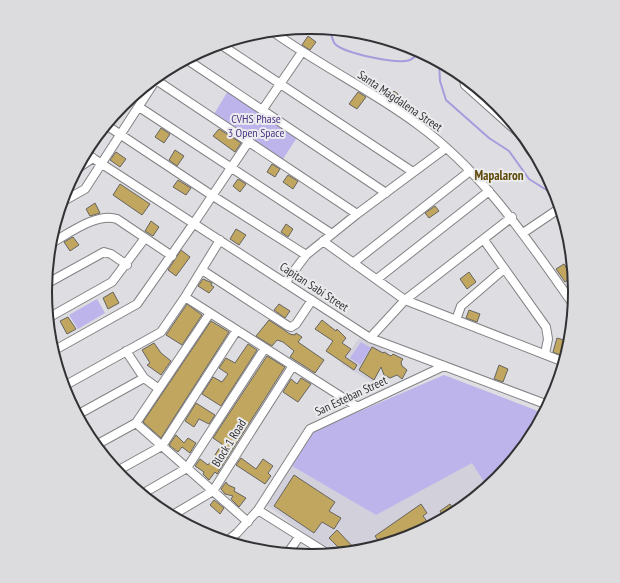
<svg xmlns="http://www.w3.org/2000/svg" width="620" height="583" font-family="'PT Sans Narrow',sans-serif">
  <rect width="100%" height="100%" fill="#dedde1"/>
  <path fill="#d1d0db" d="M359,338L389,352L372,382L341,364Z
    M473,462L486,485L495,480L457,512L411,536L361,551L332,554L267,505L292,466L376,515Z"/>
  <path fill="#bcb4eb" d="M228,91L298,136L283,159L214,114Z
    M97,299L105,313L78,329L69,315Z
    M361,342L371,348L360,365L350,358Z
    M444,375L543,413C530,438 511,471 486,485L472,463L376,515L292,466L314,431Z"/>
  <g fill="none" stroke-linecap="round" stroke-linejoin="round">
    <path stroke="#a69bdd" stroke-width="2" d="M330,29C331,33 332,40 335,44C344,53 398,65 410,60C414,58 417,54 420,52
      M439,62L440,81L446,100L489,138L509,151L529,179L556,196"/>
  </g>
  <path fill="#c0a65f" stroke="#666461" d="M308,36L316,42L310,50L302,45Z
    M394,91L398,94L394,101L389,98Z
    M358,92L366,97L357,109L349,104Z
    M161,128L170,134L164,143L155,137Z
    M219,129L241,143L235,152L213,136Z
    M175,150L184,156L177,166L169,160Z
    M116,152L126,159L120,167L110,160Z
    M272,164L280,169L275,177L267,172Z
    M288,175L298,181L293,189L283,182Z
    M238,179L246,184L240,192L233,186Z
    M178,180L191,188L186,195L173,187Z
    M120,184L150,204L142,215L113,195Z
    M95,203L100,213L90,216L86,209Z
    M435,206L439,211L429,218L425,213Z
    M151,221L159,227L153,236L145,231Z
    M286,224L293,229L288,237L281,232Z
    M236,229L246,235L239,245L230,239Z
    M73,237L79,245L70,251L64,242Z
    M181,250L190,257L176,276L168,270Z
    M564,264L572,277L565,282L556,269Z
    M469,272L476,282L467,289L460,279Z
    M203,279L212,283L211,285L214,287L209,293L198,286Z
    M113,292L119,303L108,309L103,298Z
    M187,304L202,315L182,345L166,335Z
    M279,304L290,311L285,318L274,310Z
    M469,310L480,314L477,322L466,318Z
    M68,317L76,329L67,334L60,321Z
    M269,320L290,334L295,335L296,333L302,337L298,342L324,360L315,373L290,357L294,351L283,342L277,340L272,346L256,336Z
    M322,320L336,331L337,329L346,338L342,343L351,349L345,357L357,365L354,370L326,351L333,341L315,329Z
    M211,321L229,332L161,438L143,422Z
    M557,338L564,340L560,355L553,352Z
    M154,343L161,353L171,361L161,375L147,365L150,363L142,350Z
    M248,344L257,350L221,406L202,394L213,377L222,382L228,374L219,368L226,358L235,363Z
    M372,347L383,353L384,352L391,356L393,354L403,359L401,362L402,366L407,370L402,379L397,375L390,378L384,375L381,367L374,380L359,370Z
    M267,356L285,367L217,474L215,472L209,480L203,474L204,472L195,466L200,459L208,465L211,461L222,444L213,438Z
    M499,365L508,369L503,382L494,379Z
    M301,378L311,384L298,402L283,392L291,379L297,384Z
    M196,403L215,415L209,424L199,419L194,427L185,421Z
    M176,435L184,443L188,438L196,443L190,453L182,447L178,452L169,445Z
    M241,458L256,469L263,459L273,466L268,473L271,476L265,484L236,465Z
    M294,475L335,502L329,511L341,518L334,529L322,522L314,533L274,506Z
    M226,482L228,485L235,488L234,491L246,498L239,507L231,499L233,496L225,494L221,489Z
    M214,500L224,508L220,514L210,505Z
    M421,504L427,513L423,516L429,524L411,536L381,545L375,536Z
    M450,504L455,512L444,518L440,511Z
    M337,530L357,551L344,553L329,538Z"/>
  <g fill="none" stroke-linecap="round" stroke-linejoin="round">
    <defs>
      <path id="minor" d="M272,31C319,65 371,90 417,124C483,172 527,239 573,304
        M220,44L413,172
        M186,59L386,193
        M463,76L465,85L521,135L530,150L536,156
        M156,80L357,214
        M139,107L332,234
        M263,109L302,52
        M106,125L213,196L306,255
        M85,153L370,338L548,405
        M78,168L93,158
        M62,202L85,189L159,75
        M523,233L560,208
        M484,240L546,327L548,339L545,354
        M323,241L405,300L564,362
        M50,244C68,234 97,212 117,219L172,256
        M353,263L470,171
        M202,270L288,326L291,327L296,324L312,300
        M377,279L489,191
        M285,283L306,255L357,214L446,148
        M46,284L104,252L111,254L127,265
        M185,297L356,406
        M48,318L112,282L145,238
        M456,320L461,306L504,269
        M370,338L405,300L512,217
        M53,351L137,304L194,223L249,141
        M126,351L144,378L159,389
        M64,386L161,332L185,297L220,240
        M77,415L144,378
        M136,423L248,522
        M96,445L136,423L210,313
        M117,471L162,446L237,330
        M142,494L187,468L265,348
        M258,510L328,554
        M171,516L213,491L292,367
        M227,541L237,533L258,510L310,429L444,366
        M287,554L299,537"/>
    </defs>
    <use href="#minor" stroke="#838386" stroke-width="10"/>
    <use href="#minor" stroke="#fff" stroke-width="8"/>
  </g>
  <g text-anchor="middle" stroke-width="4" stroke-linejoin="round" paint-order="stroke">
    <g font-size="12" fill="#323133" stroke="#ebebee">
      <text transform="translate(400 101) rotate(34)" y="4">Santa Magdalena Street</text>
      <text transform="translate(314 287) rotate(33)" y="4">Capitan Sabi Street</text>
      <text transform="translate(351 396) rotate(-25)" y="4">San Esteban Street</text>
      <text transform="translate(229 443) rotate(-58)" y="4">Block 1 Road</text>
    </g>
    <g font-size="12" fill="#4c3786" stroke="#ebebee">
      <text x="256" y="123">CVHS Phase<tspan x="256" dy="14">3 Open Space</tspan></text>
    </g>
    <g font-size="13" font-weight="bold" fill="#5e4b0c" stroke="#ebebee">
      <text x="499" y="180">Mapalaron</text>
    </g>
  </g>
  <path d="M0 0H620V583H0ZM309 34H311A257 257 0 0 1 568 291V292A257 257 0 0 1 311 549H309A257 257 0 0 1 52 292V291A257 257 0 0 1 309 34Z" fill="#dcdcdf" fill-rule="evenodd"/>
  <path fill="none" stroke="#323133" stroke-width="2" d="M309 34H311A257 257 0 0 1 568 291V292A257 257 0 0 1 311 549H309A257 257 0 0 1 52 292V291A257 257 0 0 1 309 34Z"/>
</svg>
